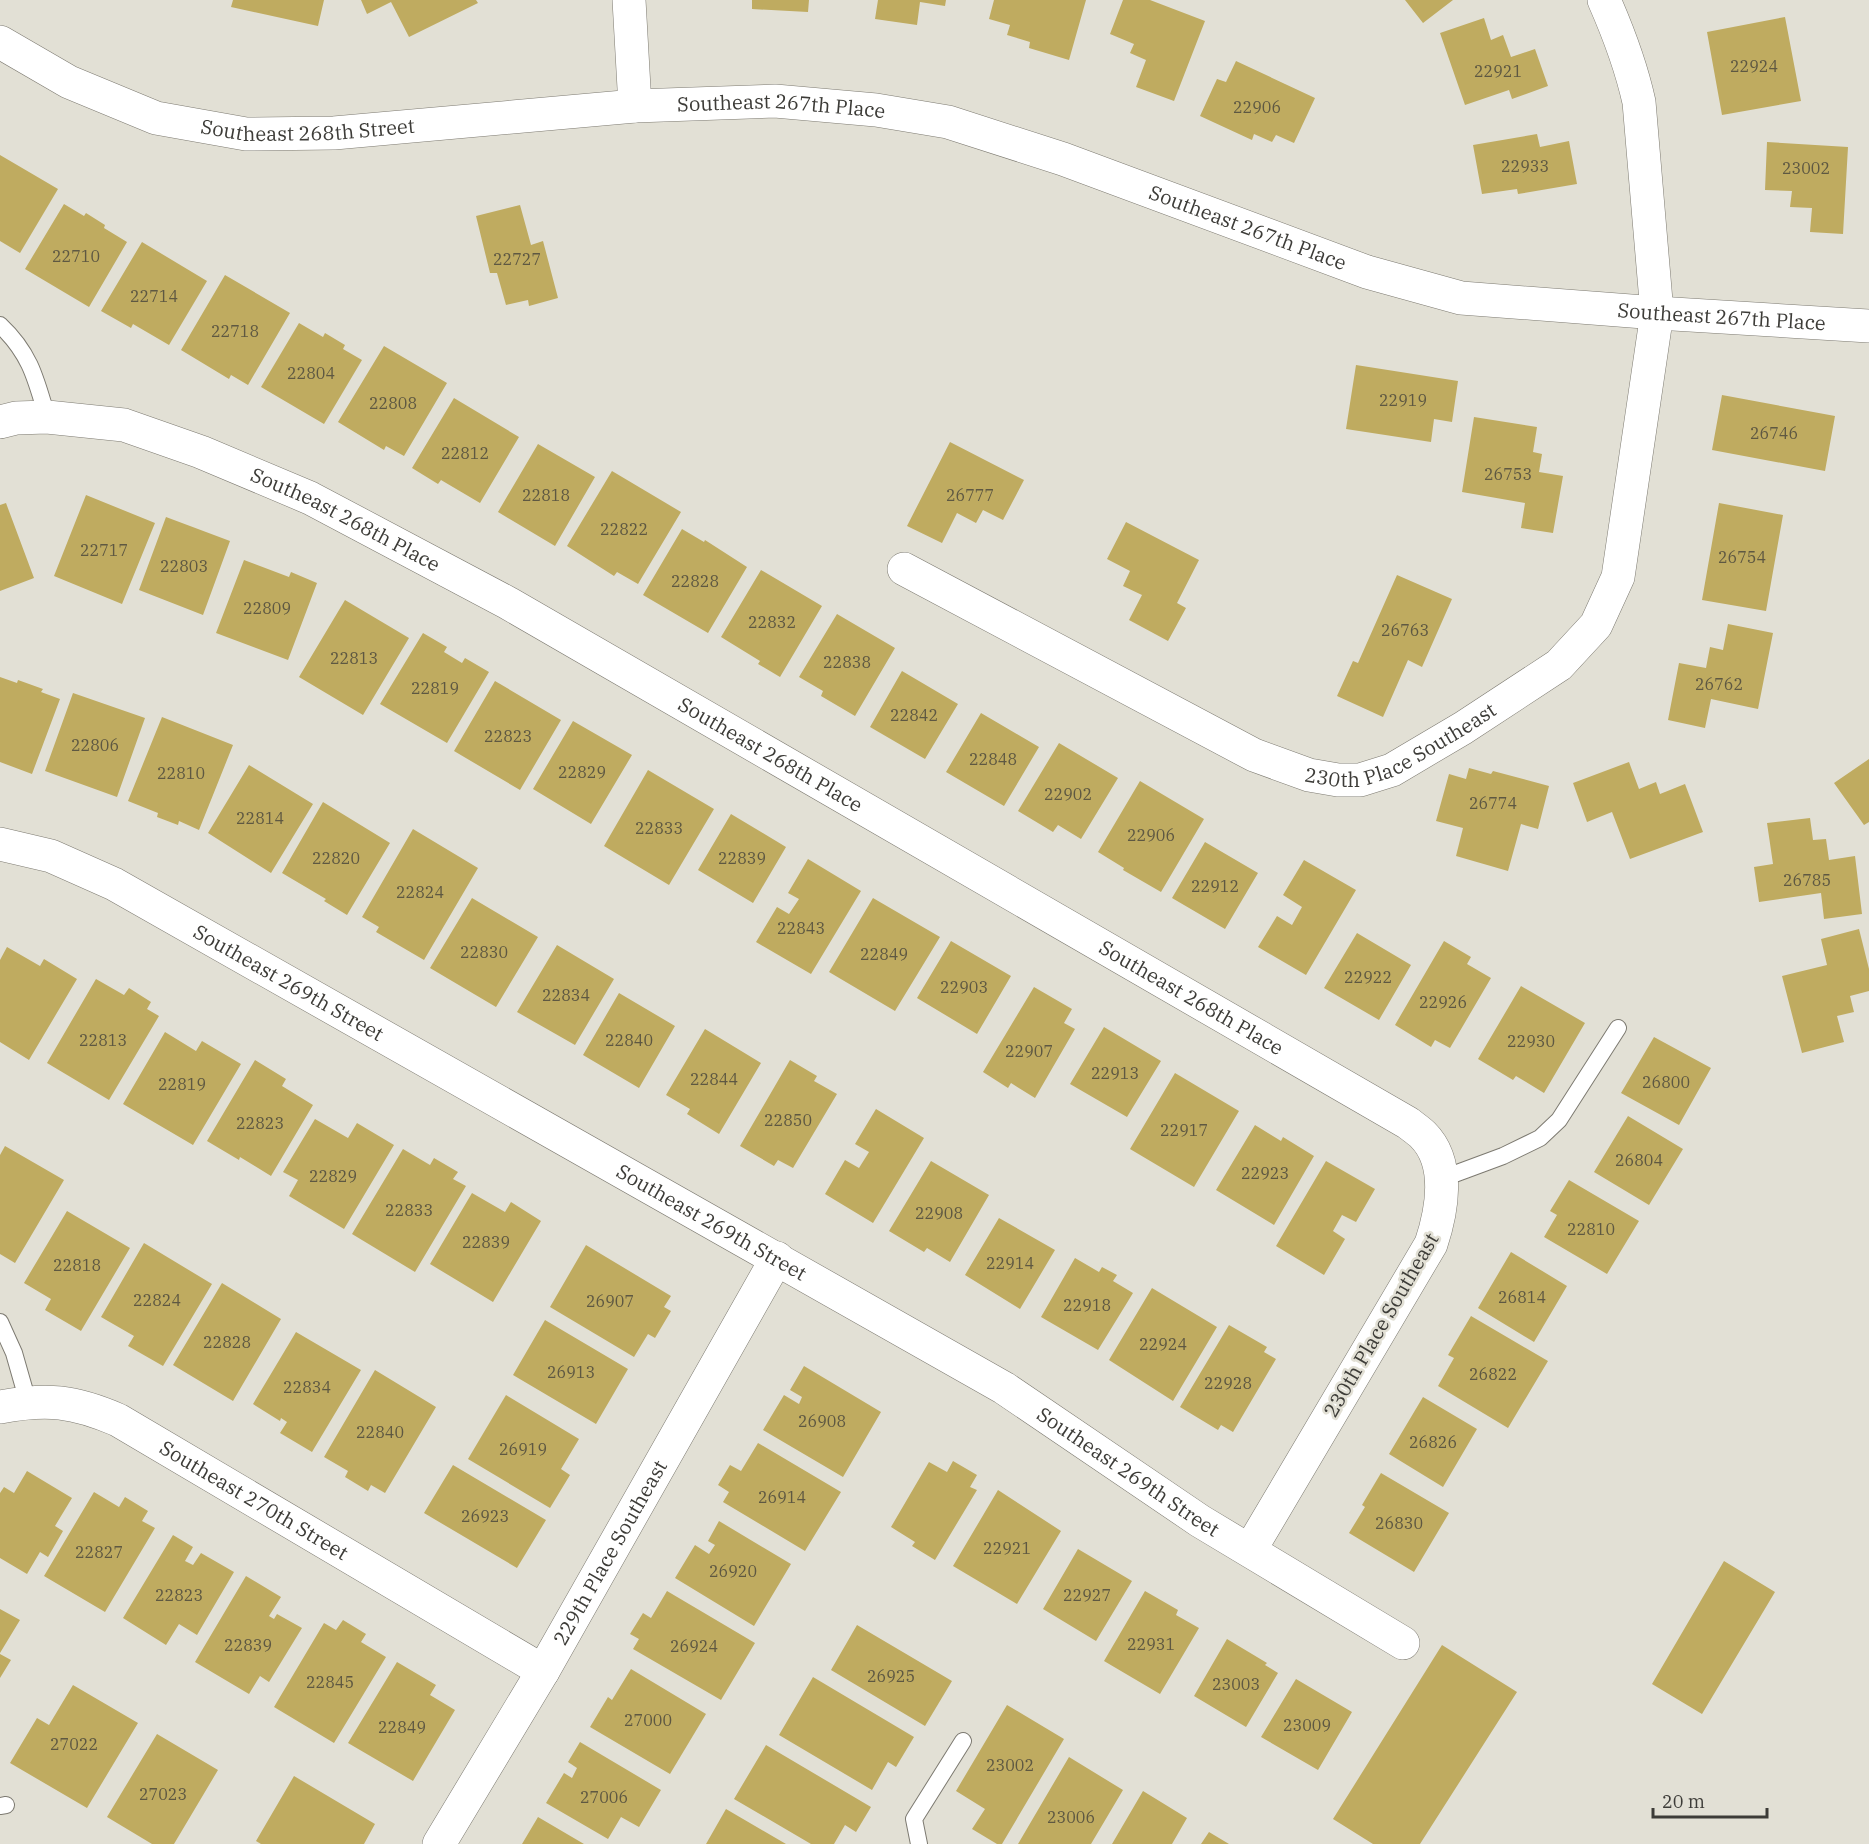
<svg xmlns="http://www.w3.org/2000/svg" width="1869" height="1844" font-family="'IBM Plex Serif',serif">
  <rect width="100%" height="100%" fill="#e2e0d5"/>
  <path fill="#bfab60" d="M233,0H324L318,26L231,7Z
    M361,0H476L478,3L409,37L391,2L367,14Z
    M752,0H809L808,12L752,9Z
    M878,0H946L945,6L920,2L917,25L875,19Z
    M994,0H1086L1069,60L1029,48L1030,42L1007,35L1010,25L989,19Z
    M1123,0H1150L1205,21L1174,101L1136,87L1146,60L1130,53L1134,44L1110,34Z
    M1405,0H1453L1423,23Z
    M1785,17L1801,101L1722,115L1707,32Z
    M1484,18L1491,40L1503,35L1511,57L1535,49L1548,86L1512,99L1509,90L1465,105L1440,33Z
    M1236,61L1315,98L1294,143L1276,135L1272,142L1254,134L1252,140L1200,116L1217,79L1226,82Z
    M1537,134L1540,147L1569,141L1577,184L1518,194L1517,189L1482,194L1473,145Z
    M1767,142L1848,147L1843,234L1810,232L1812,208L1790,207L1792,191L1765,190Z
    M0,155L58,189L20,253L0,241Z
    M64,204L84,216L86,213L105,225L104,228L127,242L89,307L25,269Z
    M520,205L531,245L543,241L558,298L529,306L528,300L506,305L497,273H490L476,216Z
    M142,242L207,281L169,345L133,324L131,328L101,311Z
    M225,275L290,313L248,385L231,375L229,379L181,350Z
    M299,323L323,337L325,333L345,345L343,349L362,360L324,424L261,387Z
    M384,346L447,383L404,456L386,446L384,450L338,422Z
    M1356,365L1458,381L1452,422L1434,419L1431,442L1346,429Z
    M1722,395L1835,416L1825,471L1712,450Z
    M454,398L519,437L480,503L441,480L438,484L412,468Z
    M1474,417L1537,427L1533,452L1542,454L1539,472L1563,476L1553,533L1521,528L1525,503L1462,492Z
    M950,442L1024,480L1003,520L983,510L976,523L957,513L942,543L907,526Z
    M538,444L595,477L555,546L498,512Z
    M612,471L681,512L638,584L617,572L614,576L567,546Z
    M86,495L155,523L122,604L54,576Z
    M6,503L34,578L0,591V505Z
    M1719,503L1783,515L1766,611L1702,600Z
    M166,517L230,541L203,615L139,590Z
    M1126,522L1199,560L1177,603L1186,608L1168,641L1129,620L1142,595L1123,586L1130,571L1107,559Z
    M682,529L704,542L705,540L747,567L708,633L643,595Z
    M244,560L289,577L291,572L317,583L288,660L216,633Z
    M761,570L822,606L780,677L758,664L760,661L721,637Z
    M1397,575L1452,599L1422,667L1408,660L1383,717L1337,696L1353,661L1358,663Z
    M345,600L409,638L363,715L299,677Z
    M837,614L895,648L855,716L821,696L823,691L799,677Z
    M1728,624L1773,633L1758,709L1711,699L1705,728L1668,720L1679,663L1706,668L1710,647L1723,650Z
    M423,633L447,647L444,652L462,663L465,658L489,672L447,743L380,704Z
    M902,671L958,704L925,759L870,727Z
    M0,677L17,683L18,680L43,689L41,692L60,699L32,774L0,762Z
    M495,681L561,720L520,790L454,751Z
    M73,693L145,718L117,797L45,771Z
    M981,713L1039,747L1004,806L946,772Z
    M162,717L233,745L199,830L179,821L178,825L157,817L158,813L128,801Z
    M573,721L632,755L591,824L533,789Z
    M1059,743L1118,778L1081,839L1058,825L1053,832L1018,811Z
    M1869,759V822L1864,825L1834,783Z
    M1629,762L1639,789L1656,782L1660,794L1685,784L1703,832L1630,859L1612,812L1587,822L1573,783Z
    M249,765L313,804L271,873L208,833Z
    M1469,768L1491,774L1493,771L1549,786L1538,829L1521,824L1508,871L1456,856L1463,828L1436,821L1449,774L1466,779Z
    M648,770L714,809L669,885L604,846Z
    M1140,781L1204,819L1161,892L1123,870L1124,868L1098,852Z
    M323,802L390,843L347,915L324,901L326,899L282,873Z
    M731,814L786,847L753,903L698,870Z
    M1810,818L1813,840L1826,839L1829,860L1855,856L1862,914L1824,919L1821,893L1759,902L1754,867L1773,864L1767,823Z
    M413,829L478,868L424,960L376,932L379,927L362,917Z
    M1205,842L1258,873L1225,929L1172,898Z
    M808,859L861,891L811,974L756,942L777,907L789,914L799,899L788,893Z
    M1304,860L1356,890L1306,975L1258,947L1277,916L1292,925L1302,907L1283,895Z
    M472,898L538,937L496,1007L430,968Z
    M873,898L940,937L895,1011L829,972Z
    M1859,929L1869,969V991L1850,996L1854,1012L1837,1016L1844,1042L1802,1053L1782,976L1827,965L1821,939Z
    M1357,933L1411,965L1379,1020L1324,988Z
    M951,941L1011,976L977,1034L917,998Z
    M1444,941L1471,957L1467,964L1491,978L1450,1048L1435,1040L1431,1047L1395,1025Z
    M557,945L614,979L575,1045L517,1012Z
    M7,947L40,966L44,959L77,979L29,1060L0,1042V960Z
    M96,979L124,995L129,988L151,1002L147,1009L159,1016L109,1100L47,1063Z
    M1521,986L1585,1023L1544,1093L1516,1076L1513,1080L1478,1059Z
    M1034,987L1072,1009L1064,1023L1075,1029L1035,1098L1011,1083L1008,1088L983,1072Z
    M619,993L675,1026L639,1088L583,1055Z
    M1104,1027L1161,1061L1127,1117L1070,1084Z
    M705,1029L761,1063L719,1134L687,1114L690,1109L666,1095Z
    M165,1032L196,1051L202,1041L241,1064L193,1145L123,1104Z
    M1654,1037L1711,1068L1679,1125L1621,1093Z
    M255,1060L286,1079L282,1086L313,1105L271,1176L240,1157L239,1160L207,1141Z
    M790,1060L817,1076L814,1081L837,1094L793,1168L778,1160L774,1166L740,1146Z
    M1175,1073L1239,1111L1194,1187L1130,1149Z
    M876,1109L924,1138L873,1223L825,1194L845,1160L859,1168L869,1152L855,1144Z
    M1628,1116L1683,1149L1649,1205L1594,1172Z
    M315,1119L348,1138L357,1123L394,1145L344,1229L289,1196L298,1180L283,1172Z
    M1255,1125L1281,1141L1283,1137L1314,1156L1274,1225L1216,1190Z
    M5,1146L64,1180L15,1263L0,1254V1155Z
    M403,1149L430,1165L434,1158L458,1172L453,1179L466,1186L415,1272L352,1234Z
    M931,1161L989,1195L950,1262L927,1248L924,1252L889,1231Z
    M1326,1161L1375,1189L1356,1222L1342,1215L1333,1231L1345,1239L1324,1275L1276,1246Z
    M1569,1180L1639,1221L1607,1274L1544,1237L1557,1215L1550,1211Z
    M472,1193L505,1212L511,1202L541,1221L493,1302L430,1264Z
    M67,1211L130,1248L81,1331L45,1310L51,1299L24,1283Z
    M999,1218L1055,1250L1020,1309L965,1275Z
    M144,1243L212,1284L163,1366L128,1346L134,1336L101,1317Z
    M586,1245L671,1296L664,1307L671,1311L655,1338L648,1334L634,1357L550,1307Z
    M1511,1252L1567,1286L1534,1342L1478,1308Z
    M1075,1258L1099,1272L1102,1267L1117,1275L1113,1281L1133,1293L1098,1350L1041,1317Z
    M222,1283L281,1319L233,1401L173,1365Z
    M1152,1288L1217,1327L1173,1401L1109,1360Z
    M1471,1316L1548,1361L1508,1428L1438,1386L1454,1358L1448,1355Z
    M545,1320L628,1369L596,1424L513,1375Z
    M1229,1325L1267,1347L1264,1352L1276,1359L1233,1432L1221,1425L1218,1430L1180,1407Z
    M296,1332L361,1370L312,1452L280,1433L287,1422L281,1418L280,1421L253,1404Z
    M804,1366L881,1412L843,1477L763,1430L784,1395L799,1404L802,1397L790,1390Z
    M375,1370L436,1407L385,1493L371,1485L368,1491L345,1477L348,1471L324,1457Z
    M506,1395L579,1439L561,1469L570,1475L550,1508L468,1459Z
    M1423,1397L1477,1429L1443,1487L1389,1454Z
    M758,1443L841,1492L805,1551L723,1502L729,1492L718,1485L730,1465L741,1471Z
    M953,1461L977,1475L970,1487L977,1490L935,1560L912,1546L915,1542L891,1527L929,1462L947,1472Z
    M453,1465L546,1520L517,1568L424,1513Z
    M27,1471L72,1498L55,1526L63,1531L48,1557L40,1552L27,1574L0,1558V1493L4,1487L14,1493Z
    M1381,1473L1449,1513L1414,1572L1349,1533L1365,1507L1362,1505Z
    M998,1490L1061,1531L1017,1604L953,1566Z
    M94,1492L119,1507L125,1497L148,1511L142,1521L155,1528L105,1612L44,1576Z
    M719,1521L791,1564L754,1626L675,1578L695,1545L709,1554L715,1545L708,1541Z
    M173,1535L193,1547L185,1561L193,1565L201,1553L234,1572L197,1635L179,1624L166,1645L123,1618Z
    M1078,1549L1132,1581L1096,1641L1043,1609Z
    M1724,1561L1775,1592L1702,1714L1652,1684Z
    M246,1576L281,1597L269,1616L274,1619L277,1614L302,1628L269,1682L260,1676L249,1694L195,1662Z
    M667,1591L755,1643L721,1700L633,1649L639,1639L630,1634L643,1613L651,1618Z
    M1145,1591L1178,1610L1176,1615L1199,1628L1160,1694L1104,1661Z
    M0,1609L20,1620L0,1653Z
    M343,1620L366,1634L361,1642L386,1657L334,1743L274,1707L324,1623L336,1630Z
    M857,1625L952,1681L925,1726L831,1670Z
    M1227,1639L1267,1663L1265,1665L1278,1673L1246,1727L1194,1696Z
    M1442,1645L1517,1692L1420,1844H1373L1333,1819Z
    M0,1654L11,1660L0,1678Z
    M397,1662L436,1685L430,1695L455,1710L413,1781L348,1743Z
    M631,1669L706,1714L670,1774L590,1727L608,1697L612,1700Z
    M813,1677L914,1737L896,1767L888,1762L872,1790L779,1735Z
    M1296,1679L1352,1712L1318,1770L1261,1737Z
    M73,1685L138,1723L87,1808L10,1763L37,1718L49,1725Z
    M1007,1705L1064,1739L1002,1844H997L972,1829L985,1809L956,1791Z
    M157,1734L218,1770L174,1844H152L107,1817Z
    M580,1742L661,1790L639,1827L621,1817L608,1839L546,1803L564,1773L572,1778L577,1768L568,1762Z
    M766,1745L871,1807L856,1832L845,1825L834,1844H811L734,1799Z
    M1069,1757L1123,1790L1091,1844H1018Z
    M294,1776L375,1824L364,1844H261L256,1841Z
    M1143,1791L1187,1818L1172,1844H1112Z
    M726,1809L786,1844H706Z
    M538,1817L584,1844H522Z
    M1209,1832L1229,1844H1201Z"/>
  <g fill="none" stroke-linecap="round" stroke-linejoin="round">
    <defs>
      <path id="service" d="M0,325C30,353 36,379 47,417
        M1441,1179L1503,1156L1540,1138L1559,1120L1618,1028
        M0,1322L14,1353L28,1402
        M0,1806L6,1805
        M919,1844L914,1819L963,1741"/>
      <g id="minor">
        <path d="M629,0L635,106"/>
        <path id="s1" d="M0,42L69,82L156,118L246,134L334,133L635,106L775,101L876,110L948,122L1063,159L1367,272L1461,298L1657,313L1869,326"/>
        <path id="s2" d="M0,422L16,418L47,417L124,425L201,452L310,498L508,603L1408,1123C1413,1127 1419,1131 1423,1135C1451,1163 1442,1211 1431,1244L1250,1550"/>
        <path id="s3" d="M904,569L1254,755L1309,775L1338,780H1360L1392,770L1463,728L1559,665L1596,625L1618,577L1657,313L1639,102C1631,66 1619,34 1604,0"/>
        <path id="s4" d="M0,844L51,856L114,884L1004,1388L1200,1521L1403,1643"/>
        <path id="s5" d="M0,1407C47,1398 74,1401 118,1420L543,1671"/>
        <path id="s6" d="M439,1844L543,1671L777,1258"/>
      </g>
    </defs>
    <use href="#service" stroke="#7d7a71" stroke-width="18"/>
    <use href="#minor" stroke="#7d7a71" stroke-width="34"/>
    <use href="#service" stroke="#fff" stroke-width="16"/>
    <use href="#minor" stroke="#fff" stroke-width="33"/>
  </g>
  <g text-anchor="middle" stroke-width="5" stroke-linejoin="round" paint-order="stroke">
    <g font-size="16" fill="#5e5842">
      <text x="1754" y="72">22924</text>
      <text x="1498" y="77">22921</text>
      <text x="1257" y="113">22906</text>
      <text x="1525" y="172">22933</text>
      <text x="1806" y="174">23002</text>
      <text x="76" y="262">22710</text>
      <text x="517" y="265">22727</text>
      <text x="154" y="302">22714</text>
      <text x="235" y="337">22718</text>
      <text x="311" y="379">22804</text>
      <text x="1403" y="406">22919</text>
      <text x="393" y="409">22808</text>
      <text x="1774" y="439">26746</text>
      <text x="465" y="459">22812</text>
      <text x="1508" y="480">26753</text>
      <text x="546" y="501">22818</text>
      <text x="970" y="501">26777</text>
      <text x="624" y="535">22822</text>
      <text x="104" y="556">22717</text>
      <text x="1742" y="563">26754</text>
      <text x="184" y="572">22803</text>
      <text x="695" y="587">22828</text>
      <text x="267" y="614">22809</text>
      <text x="772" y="628">22832</text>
      <text x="1405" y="636">26763</text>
      <text x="354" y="664">22813</text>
      <text x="847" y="668">22838</text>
      <text x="1719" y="690">26762</text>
      <text x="435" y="694">22819</text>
      <text x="914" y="721">22842</text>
      <text x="508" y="742">22823</text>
      <text x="95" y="751">22806</text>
      <text x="993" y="765">22848</text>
      <text x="582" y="778">22829</text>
      <text x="181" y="779">22810</text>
      <text x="1068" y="800">22902</text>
      <text x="1493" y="809">26774</text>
      <text x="260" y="824">22814</text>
      <text x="659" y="834">22833</text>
      <text x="1151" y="841">22906</text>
      <text x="336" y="864">22820</text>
      <text x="742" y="864">22839</text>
      <text x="1807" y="886">26785</text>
      <text x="1215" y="892">22912</text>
      <text x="420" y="898">22824</text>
      <text x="801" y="934">22843</text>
      <text x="484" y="958">22830</text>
      <text x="884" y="960">22849</text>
      <text x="1368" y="983">22922</text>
      <text x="964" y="993">22903</text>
      <text x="566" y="1001">22834</text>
      <text x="1443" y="1008">22926</text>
      <text x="103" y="1046">22813</text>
      <text x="629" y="1046">22840</text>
      <text x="1531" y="1047">22930</text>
      <text x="1029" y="1057">22907</text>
      <text x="1115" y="1079">22913</text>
      <text x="714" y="1085">22844</text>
      <text x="1666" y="1088">26800</text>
      <text x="182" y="1090">22819</text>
      <text x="788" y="1126">22850</text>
      <text x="260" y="1129">22823</text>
      <text x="1184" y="1136">22917</text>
      <text x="1639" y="1166">26804</text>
      <text x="1265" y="1179">22923</text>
      <text x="333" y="1182">22829</text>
      <text x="409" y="1216">22833</text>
      <text x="939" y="1219">22908</text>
      <text x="1591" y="1235">22810</text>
      <text x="486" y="1248">22839</text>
      <text x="1010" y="1269">22914</text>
      <text x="77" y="1271">22818</text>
      <text x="1522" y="1303">26814</text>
      <text x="157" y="1306">22824</text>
      <text x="610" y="1307">26907</text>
      <text x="1087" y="1311">22918</text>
      <text x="227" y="1348">22828</text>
      <text x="1163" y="1350">22924</text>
      <text x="571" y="1378">26913</text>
      <text x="1493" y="1380">26822</text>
      <text x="1228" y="1389">22928</text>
      <text x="307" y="1393">22834</text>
      <text x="822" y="1427">26908</text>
      <text x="380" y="1438">22840</text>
      <text x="1433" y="1448">26826</text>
      <text x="523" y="1455">26919</text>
      <text x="782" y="1503">26914</text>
      <text x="485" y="1522">26923</text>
      <text x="1399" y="1529">26830</text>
      <text x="1007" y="1554">22921</text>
      <text x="99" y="1558">22827</text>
      <text x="733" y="1577">26920</text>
      <text x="179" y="1601">22823</text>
      <text x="1087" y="1601">22927</text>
      <text x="1151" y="1650">22931</text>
      <text x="248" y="1651">22839</text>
      <text x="694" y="1652">26924</text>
      <text x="891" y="1682">26925</text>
      <text x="330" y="1688">22845</text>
      <text x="1236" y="1690">23003</text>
      <text x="648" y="1726">27000</text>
      <text x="1307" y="1731">23009</text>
      <text x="402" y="1733">22849</text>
      <text x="74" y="1750">27022</text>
      <text x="1010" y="1771">23002</text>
      <text x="163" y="1800">27023</text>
      <text x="604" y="1803">27006</text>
      <text x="1071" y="1823">23006</text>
    </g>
    <g font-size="20" fill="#3d3c38" stroke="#e2e0d5">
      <text dy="7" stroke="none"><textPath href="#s1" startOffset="802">Southeast 267th Place</textPath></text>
      <text dy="7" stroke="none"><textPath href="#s1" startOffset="327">Southeast 268th Street</textPath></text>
      <text dy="7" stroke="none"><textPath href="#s1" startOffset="1288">Southeast 267th Place</textPath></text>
      <text dy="7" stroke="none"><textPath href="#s1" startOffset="1774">Southeast 267th Place</textPath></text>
      <text dy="7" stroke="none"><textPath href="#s2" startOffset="366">Southeast 268th Place</textPath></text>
      <text dy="7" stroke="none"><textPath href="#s3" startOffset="555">230th Place Southeast</textPath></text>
      <text dy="7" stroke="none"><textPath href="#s2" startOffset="852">Southeast 268th Place</textPath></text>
      <text dy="7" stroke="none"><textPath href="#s4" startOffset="322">Southeast 269th Street</textPath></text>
      <text dy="7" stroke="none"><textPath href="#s2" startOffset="1338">Southeast 268th Place</textPath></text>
      <text dy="7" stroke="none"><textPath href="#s4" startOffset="808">Southeast 269th Street</textPath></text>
      <text transform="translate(1381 1325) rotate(-60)" y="7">230th Place Southeast</text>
      <text dy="7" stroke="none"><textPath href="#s4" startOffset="1294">Southeast 269th Street</textPath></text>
      <text dy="7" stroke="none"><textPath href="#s5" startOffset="279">Southeast 270th Street</textPath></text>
      <text dy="7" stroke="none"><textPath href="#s6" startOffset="338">229th Place Southeast</textPath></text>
    </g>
  </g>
  <path d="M1653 1808v9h114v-9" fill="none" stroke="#3d3c38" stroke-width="3"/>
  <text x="1662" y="1808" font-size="18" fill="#3d3c38" stroke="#e2e0d5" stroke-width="4.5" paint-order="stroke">20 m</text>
</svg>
